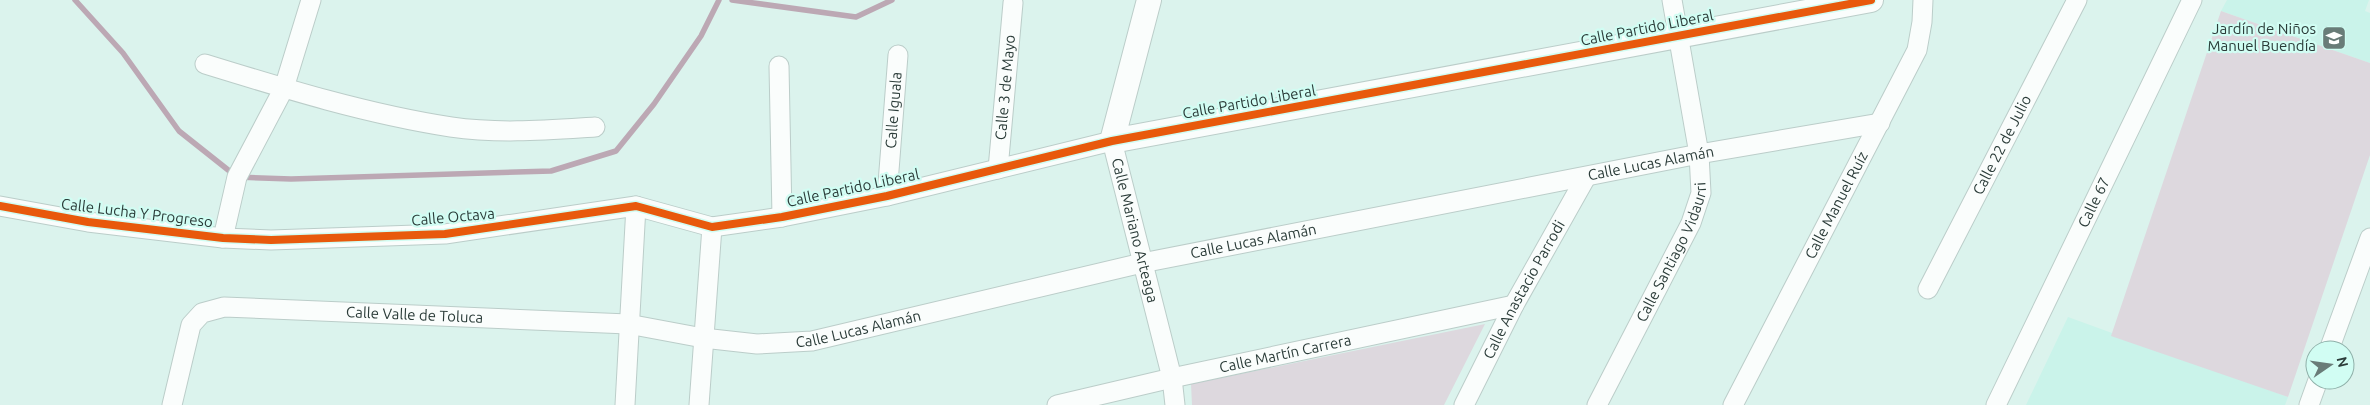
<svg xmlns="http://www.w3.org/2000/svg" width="2370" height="405" font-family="Ubuntu,sans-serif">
  <rect width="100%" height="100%" fill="#dbf3ed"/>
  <path fill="#caf3ea" d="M2227,0H2369L2365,11L2370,13V63L2221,11Z
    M2068,317L2288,397L2285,405H2026Z"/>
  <path fill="#ddd8de" d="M2221,11L2370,63V155L2288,397L2111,336Z
    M1485,324L1444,405H1192L1191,384Z"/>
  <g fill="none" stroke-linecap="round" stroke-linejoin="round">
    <path stroke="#bca8b4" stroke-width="5.5" d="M75,0L123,53L179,131L237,177L291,179L551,171L616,151L654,104L701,36L719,0
      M732,0L856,17L892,0"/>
    <defs>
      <g id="minor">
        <path d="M205,64C286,89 367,114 451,127C499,134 547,130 595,127"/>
        <path d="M779,66L782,217"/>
        <path id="s1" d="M998,169L1013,3"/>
        <path id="s2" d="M887,196L898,55"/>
        <path id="s3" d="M0,206L88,222L223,238L271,240L445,234L636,206L712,227L782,217L887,196L1112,141L1172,378L1175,405"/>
        <path d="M223,238L237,177L284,88L311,0"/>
        <path id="s4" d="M1928,289L2077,0"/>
        <path d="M2329,350L2370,238"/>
        <path id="s5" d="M172,405L191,325L202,313L224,307L628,324L703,338L757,344L812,341L1142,263L1699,154L1880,123"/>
        <path d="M625,405L636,206"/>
        <path d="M699,405L712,227"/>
        <path id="s6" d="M1057,405L1172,378L1514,305"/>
        <path id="s7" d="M1464,405L1514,305L1586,177"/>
        <path id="s8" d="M1597,405L1691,223L1701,193L1699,154L1672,0"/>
        <path id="s9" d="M1733,405L1917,50L1922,22L1923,0"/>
        <path id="s10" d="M1996,405L2192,0"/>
        <path d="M2309,405L2318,380"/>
      </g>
      <path id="tertiary" d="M1149,0L1112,141L1871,0"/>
    </defs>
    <use href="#minor" stroke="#bbcdc9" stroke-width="21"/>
    <use href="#tertiary" stroke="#bbcdc9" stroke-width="26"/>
    <use href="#minor" stroke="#fafdfc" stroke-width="19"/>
    <use href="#tertiary" stroke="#fafdfc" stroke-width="24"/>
    <defs>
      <path id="cycleway" d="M0,206L88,222L223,238L271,240L445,234L636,206L712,227L782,217L887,196L1112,141L1871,0"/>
    </defs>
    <use href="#cycleway" stroke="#d1fdf3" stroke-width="11"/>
    <use href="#cycleway" stroke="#e8590c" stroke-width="8"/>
  </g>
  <defs>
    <symbol id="school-square" viewBox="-11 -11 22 22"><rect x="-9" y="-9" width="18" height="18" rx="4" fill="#697c78" stroke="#d1fdf3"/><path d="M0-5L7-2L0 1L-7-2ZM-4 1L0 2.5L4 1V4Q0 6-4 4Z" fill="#fff"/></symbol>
  </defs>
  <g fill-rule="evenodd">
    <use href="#school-square" x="2320" y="24" width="28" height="28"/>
  </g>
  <g text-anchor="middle" stroke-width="4.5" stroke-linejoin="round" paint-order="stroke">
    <g font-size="15" fill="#2b3c39" stroke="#d1fdf3">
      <text transform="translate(1647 28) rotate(-11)" y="5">Calle Partido Liberal</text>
      <text dy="5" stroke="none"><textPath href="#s1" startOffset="82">Calle 3 de Mayo</textPath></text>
      <text transform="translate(1249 102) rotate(-10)" y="5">Calle Partido Liberal</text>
      <text dy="5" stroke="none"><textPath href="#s2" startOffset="86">Calle Iguala</textPath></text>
      <text dy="5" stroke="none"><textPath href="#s4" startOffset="162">Calle 22 de Julio</textPath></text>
      <text dy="5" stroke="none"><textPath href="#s5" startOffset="1569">Calle Lucas Alamán</textPath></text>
      <text transform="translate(853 188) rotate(-12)" y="5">Calle Partido Liberal</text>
      <text dy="5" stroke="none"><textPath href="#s10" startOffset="225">Calle 67</textPath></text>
      <text dy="5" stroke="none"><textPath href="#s9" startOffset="225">Calle Manuel Ruíz</textPath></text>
      <text transform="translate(137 213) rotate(7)" y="5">Calle Lucha Y Progreso</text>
      <text transform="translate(453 217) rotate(-5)" y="5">Calle Octava</text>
      <text dy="5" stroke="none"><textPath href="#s3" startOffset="1221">Calle Mariano Arteaga</textPath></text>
      <text dy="5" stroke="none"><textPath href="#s5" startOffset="1164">Calle Lucas Alamán</textPath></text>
      <text dy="5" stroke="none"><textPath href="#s8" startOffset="171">Calle Santiago Vidaurri</textPath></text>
      <text dy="5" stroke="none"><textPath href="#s7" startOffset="130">Calle Anastacio Parrodi</textPath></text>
      <text dy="5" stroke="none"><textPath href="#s5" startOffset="312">Calle Valle de Toluca</textPath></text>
      <text dy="5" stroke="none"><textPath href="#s5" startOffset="759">Calle Lucas Alamán</textPath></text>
      <text dy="5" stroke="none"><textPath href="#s6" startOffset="234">Calle Martín Carrera</textPath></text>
    </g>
    <g font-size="15" fill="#2b3c39" stroke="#d1fdf3" text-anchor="end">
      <text x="2316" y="34">Jardín de Niños<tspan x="2316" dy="17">Manuel Buendía</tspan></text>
    </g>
  </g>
  <g transform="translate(2330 365) rotate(77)"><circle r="24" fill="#d1fdf3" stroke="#8fb0a9"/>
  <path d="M0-4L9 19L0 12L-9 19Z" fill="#697c78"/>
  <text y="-8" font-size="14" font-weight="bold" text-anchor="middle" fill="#2b3c39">N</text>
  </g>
</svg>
